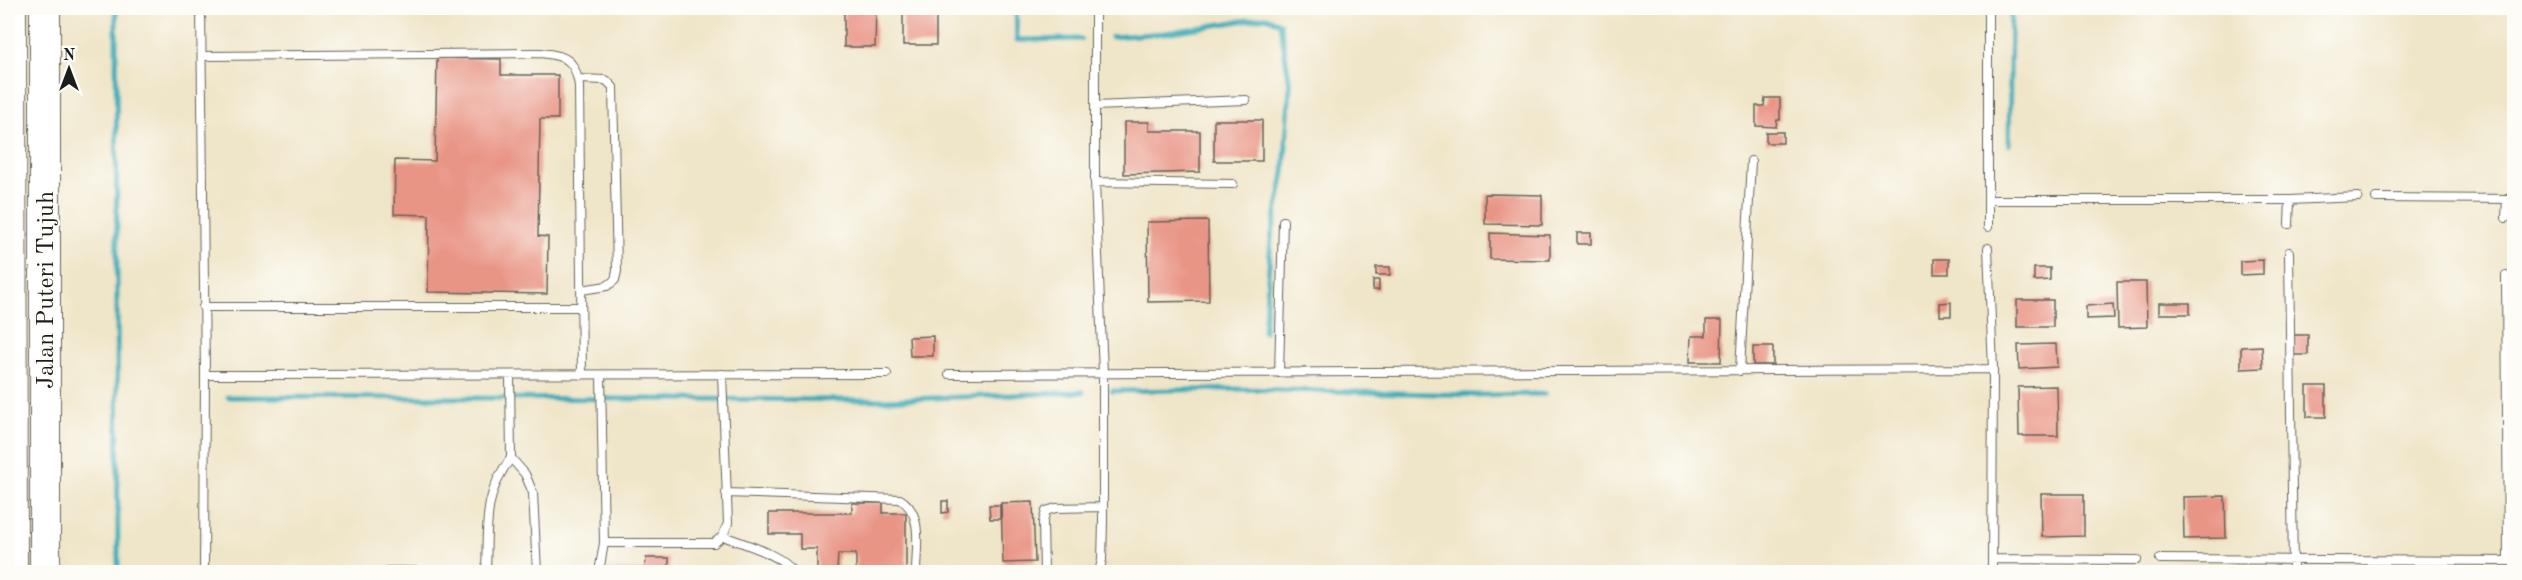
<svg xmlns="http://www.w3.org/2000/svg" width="2522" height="580" font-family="'Old Standard TT',serif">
  <rect width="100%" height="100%" fill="#fdfcf7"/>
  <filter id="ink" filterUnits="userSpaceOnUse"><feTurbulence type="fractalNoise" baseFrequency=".0167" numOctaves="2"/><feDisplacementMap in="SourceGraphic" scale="12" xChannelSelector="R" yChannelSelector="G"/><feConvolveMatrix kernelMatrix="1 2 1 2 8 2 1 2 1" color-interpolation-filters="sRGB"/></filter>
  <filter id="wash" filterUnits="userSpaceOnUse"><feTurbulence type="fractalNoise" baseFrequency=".008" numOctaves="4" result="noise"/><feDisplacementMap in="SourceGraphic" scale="24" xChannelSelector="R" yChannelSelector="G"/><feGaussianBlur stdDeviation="1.35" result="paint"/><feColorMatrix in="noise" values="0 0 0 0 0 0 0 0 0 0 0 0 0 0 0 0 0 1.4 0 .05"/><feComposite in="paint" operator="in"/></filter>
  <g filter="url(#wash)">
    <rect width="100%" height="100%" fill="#efe5c8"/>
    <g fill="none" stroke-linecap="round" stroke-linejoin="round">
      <path stroke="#3aaab7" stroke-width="5" d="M116,8L118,572
        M1016,8L1017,40L1081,39
        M1111,37L1165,33L1266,17L1280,23L1290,85L1284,173L1271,239L1264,332
        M2009,145L2011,8
        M1112,391L1240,389L1476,395L1545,394
        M228,397L883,400L1083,392"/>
    </g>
    <g id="blocks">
      <path fill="#e99586" d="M844,8H876L875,47H844Z
        M903,8H936V45H903Z
        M437,58L501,59V75H558V119H540L538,236L548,237L547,294L428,292L429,215L394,214L395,160L435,161Z
        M1765,98H1780V120H1777L1776,127L1756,126V106H1764Z
        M1214,120H1262V161H1214Z
        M1124,122H1149V131H1200V172L1124,174Z
        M1766,132H1783V143H1766Z
        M1485,194L1542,195V225L1485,224Z
        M1208,221L1209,301L1148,302L1147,222Z
        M1490,233L1550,235V260L1490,259Z
        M1577,233H1591V244H1577Z
        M1934,259H1949V274H1934Z
        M2263,260V274L2240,275V261Z
        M1376,267H1390V275H1376Z
        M2034,268H2050V280L2034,281Z
        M1373,280H1379V290H1373Z
        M2117,282H2146L2147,327L2118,328Z
        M2017,300H2053V327H2017Z
        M1951,302V316H1940V303Z
        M2159,303H2190V314H2159Z
        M2113,304L2114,318L2086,319V306Z
        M1706,320H1722L1721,362H1690L1691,336H1706Z
        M2293,335H2308V355H2293Z
        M933,336V356H910L909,337Z
        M2056,344L2057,367L2019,369L2018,345Z
        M2262,346L2263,368L2241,369V347Z
        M1753,347H1773V365H1753Z
        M2057,386L2058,436H2019L2018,387Z
        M2307,386H2326V417H2307Z
        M2041,494H2084V536L2042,537Z
        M2225,496L2226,538L2184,539L2183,497Z
        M942,501H948V512L942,513Z
        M1033,502L1035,562L1003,563L1001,503Z
        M852,503H883V513H906V572H856V554H838L837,572H817V549H800V534H769V513H852Z
        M989,505H1000V519H990Z
        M646,558H669V572H602V569L645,570Z
        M387,567H459V572H387Z"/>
    </g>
  </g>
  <g filter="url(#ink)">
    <use href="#blocks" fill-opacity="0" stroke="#666258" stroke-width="1.5"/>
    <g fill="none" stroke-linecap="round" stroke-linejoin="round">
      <defs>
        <path id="lane" d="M201,8L205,375L204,572
          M1095,8V182L1103,373V522L1102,560L1099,572
          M1988,8V227
          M203,56L541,53C566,56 575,59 579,86L582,375
          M578,79L606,80L613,87L617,271L615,280L607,286L581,290
          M1095,106L1246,100
          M1095,182L1233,184
          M2376,198L2514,199
          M1989,200H2290L2358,197
          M2506,218L2507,199
          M2289,224L2290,200
          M1988,248L1993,369L1992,572
          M2289,252L2293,572
          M2506,276L2508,561
          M203,307H581
          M1740,371L1751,161
          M1279,373L1283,221
          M949,374L1993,369
          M205,375L887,374
          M601,375L604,543H714L723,536L728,523L722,374
          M510,376L511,458L525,474L533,493L537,572
          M726,493L900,499C924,513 916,548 916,572
          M723,536C741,543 784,555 793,572
          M1992,559L2137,560
          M2160,559L2514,561
          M486,572C488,528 482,495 511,458
          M599,572L604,543
          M1044,572L1043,522L1046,511L1056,508L1103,507"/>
        <path id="highway" d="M11,8L12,572
          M45,572V8"/>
      </defs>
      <use href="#lane" stroke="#666258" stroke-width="10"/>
      <use href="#highway" stroke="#666258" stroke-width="32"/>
      <use href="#lane" stroke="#fff" stroke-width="8"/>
      <use href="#highway" stroke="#fff" stroke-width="30"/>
    </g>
  </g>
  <g text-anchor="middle" stroke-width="4.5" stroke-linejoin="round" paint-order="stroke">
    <g font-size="24" fill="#1c1c1c" stroke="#fdfcf7">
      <text transform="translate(45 290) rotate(-90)" y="8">Jalan Puteri Tujuh</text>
    </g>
  </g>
  <rect width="2522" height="580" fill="none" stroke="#fdfcf7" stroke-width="30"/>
  <g transform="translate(69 69)" stroke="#fdfcf7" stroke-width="4.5" paint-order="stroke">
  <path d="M0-4.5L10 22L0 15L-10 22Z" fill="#1c1c1c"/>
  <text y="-9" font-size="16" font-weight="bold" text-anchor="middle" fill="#1c1c1c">N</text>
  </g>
</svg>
